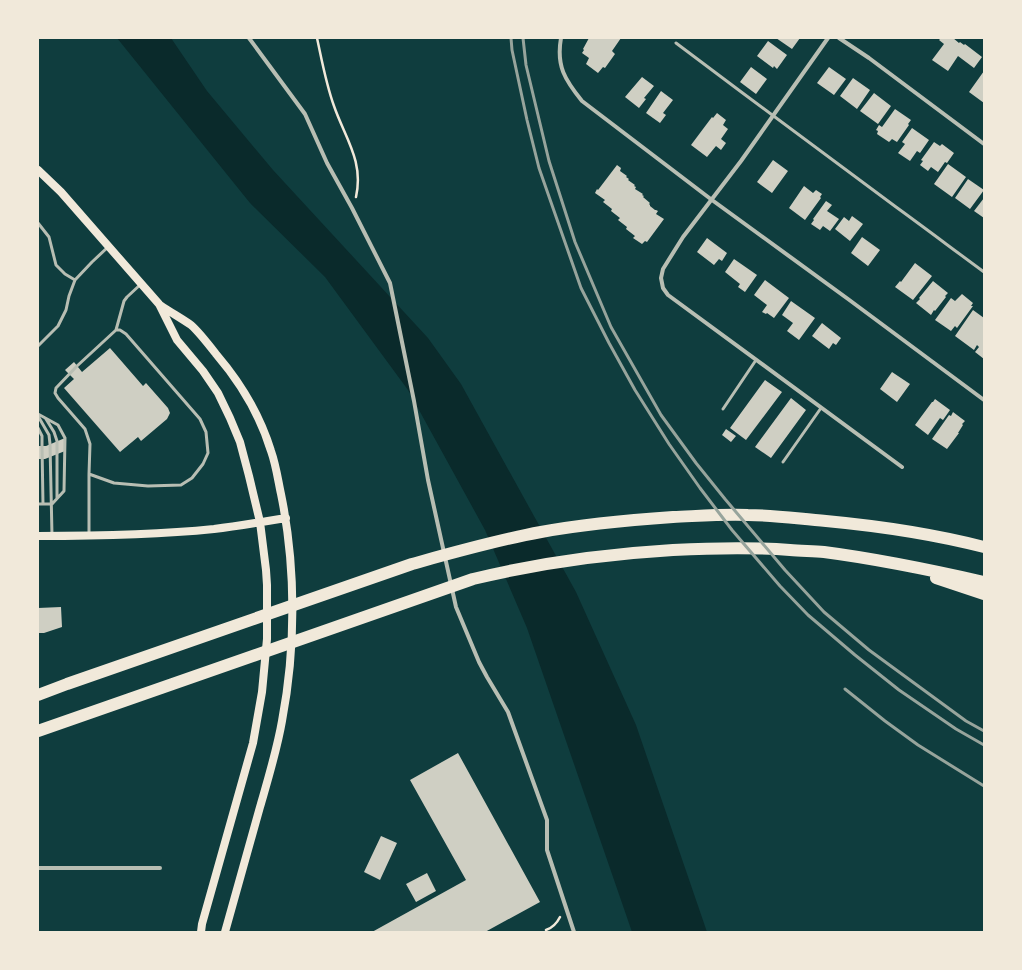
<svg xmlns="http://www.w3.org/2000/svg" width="1022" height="970" font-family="'Roboto Condensed',sans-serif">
  <rect width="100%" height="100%" fill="#0f3d3e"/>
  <path fill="#0a2a2b" d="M117,38H171L207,91L273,170L428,338L461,384L576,592L636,725L707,932H632L527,628L485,530L408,390L325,277L250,203Z"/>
  <path fill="#cfcfc3" d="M589,38H621L612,51L615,54L605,68L603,67L598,73L586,64L589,58L582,53L584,50L583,49Z
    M776,38H800L792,49Z
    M941,38H953L959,43L960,42L964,45L965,44L982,57L974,68L958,56L948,71L932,60L944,44L939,40Z
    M768,41L787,55L777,69L774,66L773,68L757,56Z
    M751,67L767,79L756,94L740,82Z
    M829,67L846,79L834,95L817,83Z
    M984,71V103L969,92Z
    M642,77L654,86L644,98L646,99L639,108L625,97Z
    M853,78L870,90L857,109L840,96Z
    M661,91L673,100L663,113L666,115L660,123L646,113Z
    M874,93L891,106L878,124L860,111Z
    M895,109L911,120L908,124L909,125L897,142L892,139L889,142L877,134L878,131L876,130L879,125L882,127Z
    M717,113L726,120L723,125L728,129L721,139L726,143L721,150L716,146L707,157L691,145L712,117L713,118Z
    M912,128L929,140L920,153L917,151L910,161L898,153L905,144L902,142Z
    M934,142L940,146L942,144L954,153L947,163L945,162L938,172L931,167L928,171L920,165L923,161L921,160Z
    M773,160L788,171L772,193L757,182Z
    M948,164L966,177L952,197L934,184Z
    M617,165L621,168L620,171L627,176L626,177L629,179L628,180L635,185L634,186L636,187L635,189L643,194L642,195L644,196L643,197L650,203L649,204L650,205V206L655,210H656L658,211L656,214L664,219L647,242L645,241L642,244L633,238L635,236L626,229L627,227L618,220L620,218L611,211L612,209L603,202L605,200L595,193L597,189L598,190Z
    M968,179L984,190L970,209L955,198Z
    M804,186L813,193L816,190L822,194L820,197L821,198L805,220L789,208Z
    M984,198V218L974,211Z
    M826,201L832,205L827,211L839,219L830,231L823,226L820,230L811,224L814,220L813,219Z
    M852,216L863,224L850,241L835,229L844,217L849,221Z
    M862,237L880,250L868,266L851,253Z
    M707,238L727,253L722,261L719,259L714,265L697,252Z
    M734,259L757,275L745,292L738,287L740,284L725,272Z
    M915,263L932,276L913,300L895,287L900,281L901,282Z
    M765,280L789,298L774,318L767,313L766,314L762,312L767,305L754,295Z
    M933,281L948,293L945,296L946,297L935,311L934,310L931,315L916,303L920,299L919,298Z
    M962,294L973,303L971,306H973L957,328L955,326L951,331L935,320L951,298L955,301Z
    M791,301L815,318L799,340L787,331L793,323L782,315Z
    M973,310L984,318V359L975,352L979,347L977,345L974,350L955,336Z
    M822,323L841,338L836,345L833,343L829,349L812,336Z
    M110,348L143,386L146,383L168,408L170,413L167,419L141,441L138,437L120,452L64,388L74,379L65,370L74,362L82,372Z
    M892,372L910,384L897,402L880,389Z
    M765,380L782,392L746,440L730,428Z
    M791,398L806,410L771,458L755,447Z
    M935,399L950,410L943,420L940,418L928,435L915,425L932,402H933Z
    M953,412L965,421L962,424L963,425L958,433H959L947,449L932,439L949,415L951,416Z
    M726,429L736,436L731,442L722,435Z
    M65,438V451L45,459H38V446H46Z
    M61,607L62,627L44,633H38V608Z
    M458,753L540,902L485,932H372L466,880L410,780Z
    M381,836L397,843L380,880L364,872Z
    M427,873L436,891L416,902L406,884Z"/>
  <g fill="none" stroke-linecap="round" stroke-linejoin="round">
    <path stroke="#f1e9da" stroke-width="2.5" d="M317,38C322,61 326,84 334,106C345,138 364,161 356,197
      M546,930C552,928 557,923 560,917"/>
    <path stroke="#b8beb3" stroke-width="3" d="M676,43C749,98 822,152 896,207C925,228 954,250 984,272
      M38,223L49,237L56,265L65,274L75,280
      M116,330H120L126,334L200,419L206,432L208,453L203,464L192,478L181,485L148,486L114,483L89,474L90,444L85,429L58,398L55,393L56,388L77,366Z
      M116,330L124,301L127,297L141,284
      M38,346L58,326L66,310L69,296L75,280L92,262L108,247
      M723,409L756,360
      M38,414L58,425L65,438L64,491L52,504H38
      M38,416L49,435L50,444L52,535
      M46,419L54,432L57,441V498
      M38,428L42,436V446L43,504
      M783,462L821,408
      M89,536V474"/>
    <path stroke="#b8beb3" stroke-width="4" d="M249,38L305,114L327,163L352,208L390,283L414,401L428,480L456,607L479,662L487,677L508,712L547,820V850L574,932
      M561,38C556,66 565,80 582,101L712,200L848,299L984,400
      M828,38L741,161L683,237L663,269L661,278L663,288L668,295L902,467
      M839,38L869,58L984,144
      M38,868H160"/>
    <path stroke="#f1e9da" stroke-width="8" d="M38,170L61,192L159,304L177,340L203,371L218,393L230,418L240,442L249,476L260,522L266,570L267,585V639L262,692L253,743L202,924L201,932
      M160,305C170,312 181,318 191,325C199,332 209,345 216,354C240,382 260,415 271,451C276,465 278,480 281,494C296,567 296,648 282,721C277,750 268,779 260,807C248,849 237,890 225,932
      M38,536C97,536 155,535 214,529C238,526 262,522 286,518"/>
    <path stroke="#f1e9da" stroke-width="12" d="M936,578L984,594
      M38,695L67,684L412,564C455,552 497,540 541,532C584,524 629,520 673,517C698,516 723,514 748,515C774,515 800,519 826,521C879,526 933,534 984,547
      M38,731L473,579C539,563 605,554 673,550C712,548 751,547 790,550C801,551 813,551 824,552C878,559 931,570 984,582"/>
    <path stroke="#97a49c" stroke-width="3" d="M511,38L512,50L527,120L539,168L581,288L609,343L635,390L669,444L700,488L732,530L780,586L808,615L855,655L899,690L956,729L984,745
      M523,38L526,65L549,161L575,242L611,327L661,415L696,463L725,499L785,570L824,612L869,650L966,721L984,731
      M845,689L885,721L918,745L984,786"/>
  </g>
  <rect width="1022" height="970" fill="none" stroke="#f1e9da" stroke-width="78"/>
</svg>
